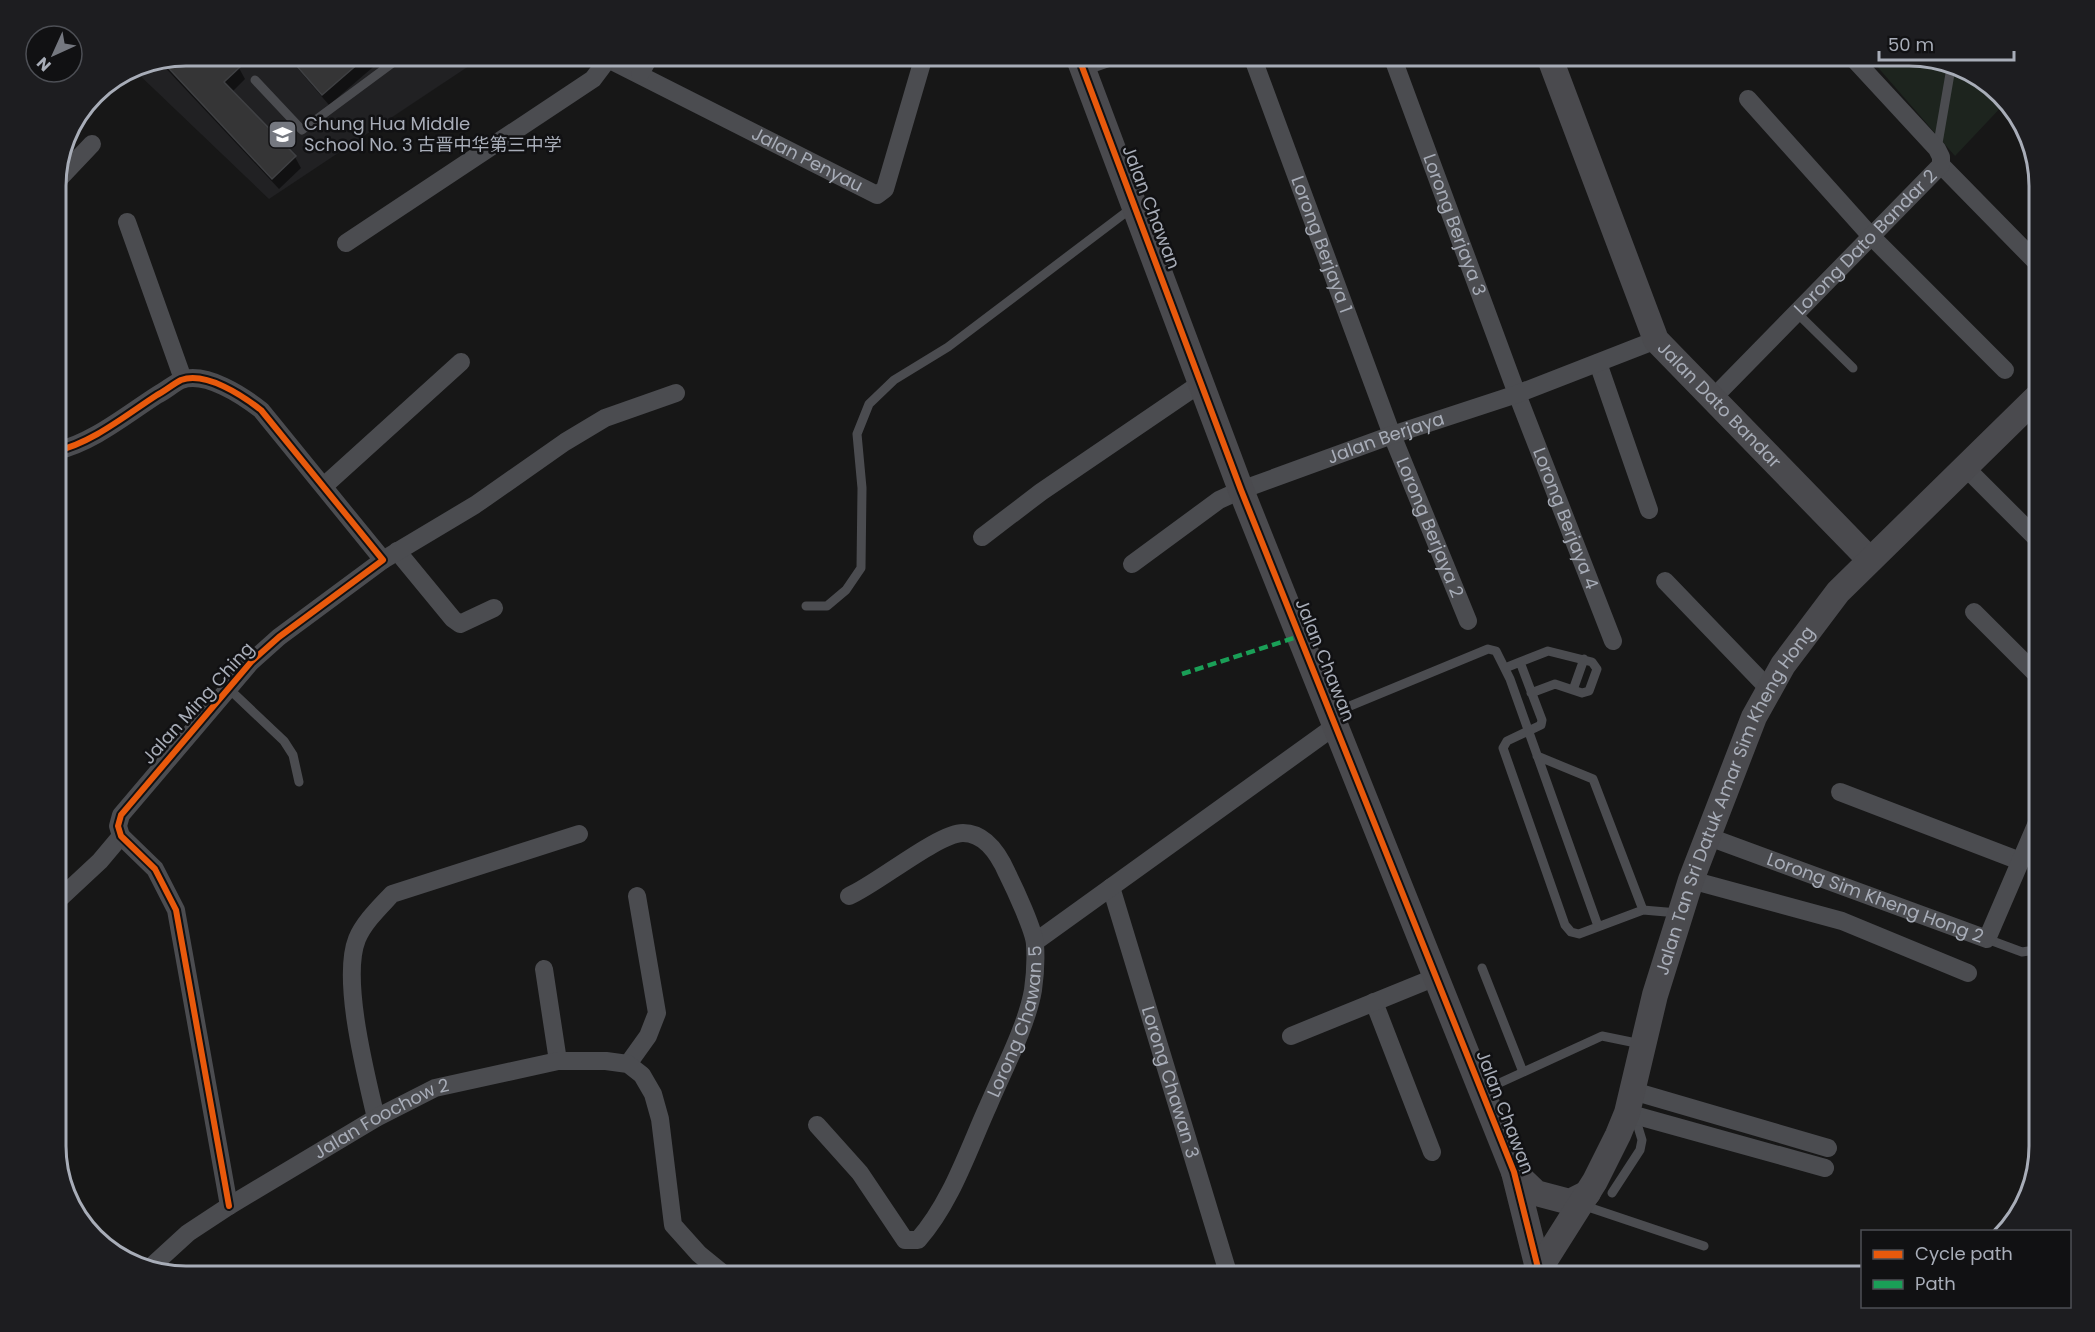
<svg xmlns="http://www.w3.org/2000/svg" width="2095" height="1332" font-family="Poppins,'Noto Sans SC',sans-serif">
  <rect width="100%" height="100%" fill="#171717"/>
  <path fill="#212123" d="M186,56H484L269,199L132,68Z"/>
  <path fill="#1d241e" d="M1868,56H1909L1981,77L2005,103L1955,156Z"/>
  <path fill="#0007" d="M186,56H195L204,65L215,56H227L239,68L245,79L232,92L295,157L301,168L279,189L159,61Z
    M287,56H386L329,105Z"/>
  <path fill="#353536" stroke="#3f4043" stroke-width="1.5" d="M186,56H197L204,63L213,56H229L240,67L224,82L296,156L272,179L161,60Z
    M288,56H367L322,95Z"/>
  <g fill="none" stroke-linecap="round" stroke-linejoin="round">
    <path stroke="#4b4c50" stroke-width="9" d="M255,80L302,130L402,56
      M1937,149L1951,68
      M1796,312L1853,368
      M806,606H827L846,590L861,568L862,488L857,434L869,404L894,380L948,347L1133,207
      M1520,662L1548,651L1592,662L1597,669L1589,691L1582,693L1555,684L1531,693
      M1505,668L1520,662L1542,720L1541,725L1507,741L1503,748L1565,925L1571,932L1579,934L1643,910L1678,913
      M227,687L284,741L293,755L299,782
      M1573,690L1584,659
      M1333,713L1488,649L1496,651L1510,679L1598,926
      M1537,756L1593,779L1643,910
      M1987,939L2022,952L2035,950L2039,944
      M1482,968L1523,1072
      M1482,1091L1602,1036L1641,1044
      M1612,1193L1640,1150L1642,1140L1635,1117
      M1582,1205L1704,1246"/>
    <g stroke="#4b4c50" stroke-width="18">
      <path id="s1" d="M602,56L877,195L885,189L924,56"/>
      <path id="s2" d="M1252,56L1392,435L1468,621"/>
      <path id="s3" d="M1392,56L1517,394L1613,641"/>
      <path d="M1082,67L1114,56"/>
      <path d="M640,74L650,56"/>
      <path d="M1748,99L1870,235L2005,370"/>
      <path d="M1941,165L2039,265"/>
      <path d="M56,182L92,144"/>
      <path d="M127,222L183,379"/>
      <path d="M346,243L593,79L608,59"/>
      <path d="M1598,363L1649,510"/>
      <path id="s4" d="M1713,398L1941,165V157L1937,149L1851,56"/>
      <path d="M56,451C92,443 126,415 157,395C165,391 173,384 181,380C206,371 243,396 261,410L383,560L279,637L251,662L121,815L118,826L121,836L155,869L176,910L229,1206"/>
      <path d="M1965,467L2039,541"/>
      <path d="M324,486L461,362"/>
      <path d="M982,537L1041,492L1201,383"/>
      <path d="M397,551L453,619L460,624L494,608"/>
      <path d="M383,560L475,505L565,442L605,418L676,393"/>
      <path id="s5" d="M1132,564L1219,500L1241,490L1392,435L1517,394L1656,340"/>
      <path d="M1665,581L1769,689"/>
      <path d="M1974,612L2039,677"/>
      <path d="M1840,792L2020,861"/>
      <path id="s6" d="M1709,837L1987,939L2039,818"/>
      <path d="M1691,880L1842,921L1968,973"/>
      <path id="s7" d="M1111,887L1229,1276"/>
      <path d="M56,902L100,861L121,836"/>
      <path d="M1035,942L1335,726"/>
      <path d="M544,969L558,1061"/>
      <path d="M1374,1002L1432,1152"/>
      <path d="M1291,1036L1436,977"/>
      <path d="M628,1064L648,1036L657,1013L637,896"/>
      <path d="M1633,1091L1828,1148"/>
      <path d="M1627,1113L1825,1168"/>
      <path d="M376,1118C366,1075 341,979 357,939C364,922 380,907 392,894L579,834"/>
      <path id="s8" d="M817,1125L860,1173L905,1240H918C951,1203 968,1150 989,1104C1003,1071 1027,1025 1033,990C1035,976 1036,959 1035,945C1035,932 1014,887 1007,873C999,855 985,833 963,833C938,833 877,884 849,896"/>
      <path id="s9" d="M152,1266L188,1233L229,1206L376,1118L435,1088L558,1061H606L628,1064L642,1075L653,1094L660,1119L673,1225L699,1254L726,1276"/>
    </g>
    <g stroke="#4a4a4e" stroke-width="26">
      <path d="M1078,56L1241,490L1514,1172L1539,1272"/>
      <path id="s10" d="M1549,56L1656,340L1870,560"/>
      <path d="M1514,1172L1536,1193L1570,1202L1588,1193"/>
      <path id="s11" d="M1535,1276L1595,1181L1618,1135L1627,1113L1655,995L1691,880L1754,717L1783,665L1838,592L2039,395"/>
    </g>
    <path stroke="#1a9f57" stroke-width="4.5" stroke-dasharray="9 4.5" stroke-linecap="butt" d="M1182,674L1300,636"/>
    <defs>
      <path id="cycleway" d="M1078,56L1241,490L1514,1172L1539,1272
        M56,451C92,443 126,415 157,395C165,391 173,384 181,380C206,371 243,396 261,410L383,560L279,637L251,662L121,815L118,826L121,836L155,869L176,910L229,1206"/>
    </defs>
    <use href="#cycleway" stroke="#111113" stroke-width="10"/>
    <use href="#cycleway" stroke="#e8590c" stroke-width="6"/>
  </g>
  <defs>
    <symbol id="school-square" viewBox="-11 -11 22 22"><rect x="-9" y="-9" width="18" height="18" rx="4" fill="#757880" stroke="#111113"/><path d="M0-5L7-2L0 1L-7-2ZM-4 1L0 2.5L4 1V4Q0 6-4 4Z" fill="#fff"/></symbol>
  </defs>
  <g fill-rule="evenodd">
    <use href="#school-square" x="266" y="118" width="33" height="33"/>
  </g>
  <g text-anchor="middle" stroke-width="5" stroke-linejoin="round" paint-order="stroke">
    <g font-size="18" fill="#a8adb8" stroke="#111113" text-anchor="start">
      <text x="304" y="130">Chung Hua Middle<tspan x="304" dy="21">School No. 3 古晋中华第三中学</tspan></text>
    </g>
    <g font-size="18" fill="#a8adb8" stroke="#111113">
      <text dy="6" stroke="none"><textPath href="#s1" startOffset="230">Jalan Penyau</textPath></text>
      <text transform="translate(1151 207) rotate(69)" y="6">Jalan Chawan</text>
      <text dy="6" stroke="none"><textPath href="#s3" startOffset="180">Lorong Berjaya 3</textPath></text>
      <text dy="6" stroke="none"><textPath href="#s4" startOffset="218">Lorong Dato Bandar 2</textPath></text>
      <text dy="6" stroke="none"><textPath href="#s2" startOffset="201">Lorong Berjaya 1</textPath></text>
      <text dy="6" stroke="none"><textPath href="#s10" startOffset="394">Jalan Dato Bandar</textPath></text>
      <text dy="6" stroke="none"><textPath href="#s5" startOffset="286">Jalan Berjaya</textPath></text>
      <text dy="6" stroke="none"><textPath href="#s3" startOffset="494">Lorong Berjaya 4</textPath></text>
      <text dy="6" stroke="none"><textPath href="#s2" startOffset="504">Lorong Berjaya 2</textPath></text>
      <text transform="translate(1325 660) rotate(68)" y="6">Jalan Chawan</text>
      <text transform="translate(198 703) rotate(-48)" y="6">Jalan Ming Ching</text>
      <text dy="6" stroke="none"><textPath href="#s11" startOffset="520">Jalan Tan Sri Datuk Amar Sim Kheng Hong</textPath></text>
      <text dy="6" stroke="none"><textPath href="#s6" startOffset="177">Lorong Sim Kheng Hong 2</textPath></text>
      <text dy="6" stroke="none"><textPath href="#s8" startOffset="400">Lorong Chawan 5</textPath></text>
      <text dy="6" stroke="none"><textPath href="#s7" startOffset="204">Lorong Chawan 3</textPath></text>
      <text transform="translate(1505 1112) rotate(69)" y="6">Jalan Chawan</text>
      <text dy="6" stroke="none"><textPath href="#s9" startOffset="274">Jalan Foochow 2</textPath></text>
    </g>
  </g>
  <path d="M0 0H2095V1332H0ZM186 66H1909A120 120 0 0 1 2029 186V1146A120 120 0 0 1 1909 1266H186A120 120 0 0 1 66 1146V186A120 120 0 0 1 186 66Z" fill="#1d1d20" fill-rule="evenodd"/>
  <path fill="none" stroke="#a8adb8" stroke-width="3" d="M186 66H1909A120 120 0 0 1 2029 186V1146A120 120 0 0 1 1909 1266H186A120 120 0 0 1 66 1146V186A120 120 0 0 1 186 66Z"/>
  <rect x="1861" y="1230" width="210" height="78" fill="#111113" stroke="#4d4f55" stroke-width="1.5"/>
  <rect x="1873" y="1250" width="30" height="9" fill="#e8590c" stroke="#4d4f55" stroke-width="1.5"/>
  <text x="1915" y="1260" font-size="18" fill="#a8adb8">Cycle path</text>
  <rect x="1873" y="1280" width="30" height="9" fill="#1a9f57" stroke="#4d4f55" stroke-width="1.5"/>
  <text x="1915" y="1290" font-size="18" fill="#a8adb8">Path</text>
  <g transform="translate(54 54) rotate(225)"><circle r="28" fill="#111113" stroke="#4d4f55" stroke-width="1.5"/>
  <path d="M0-4.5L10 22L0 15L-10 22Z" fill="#757880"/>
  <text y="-9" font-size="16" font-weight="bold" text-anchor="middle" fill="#a8adb8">N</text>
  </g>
  <path d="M1879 51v9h135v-9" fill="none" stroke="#a8adb8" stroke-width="3"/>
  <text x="1888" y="51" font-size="18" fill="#a8adb8" stroke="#111113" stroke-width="4.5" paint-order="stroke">50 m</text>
</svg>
